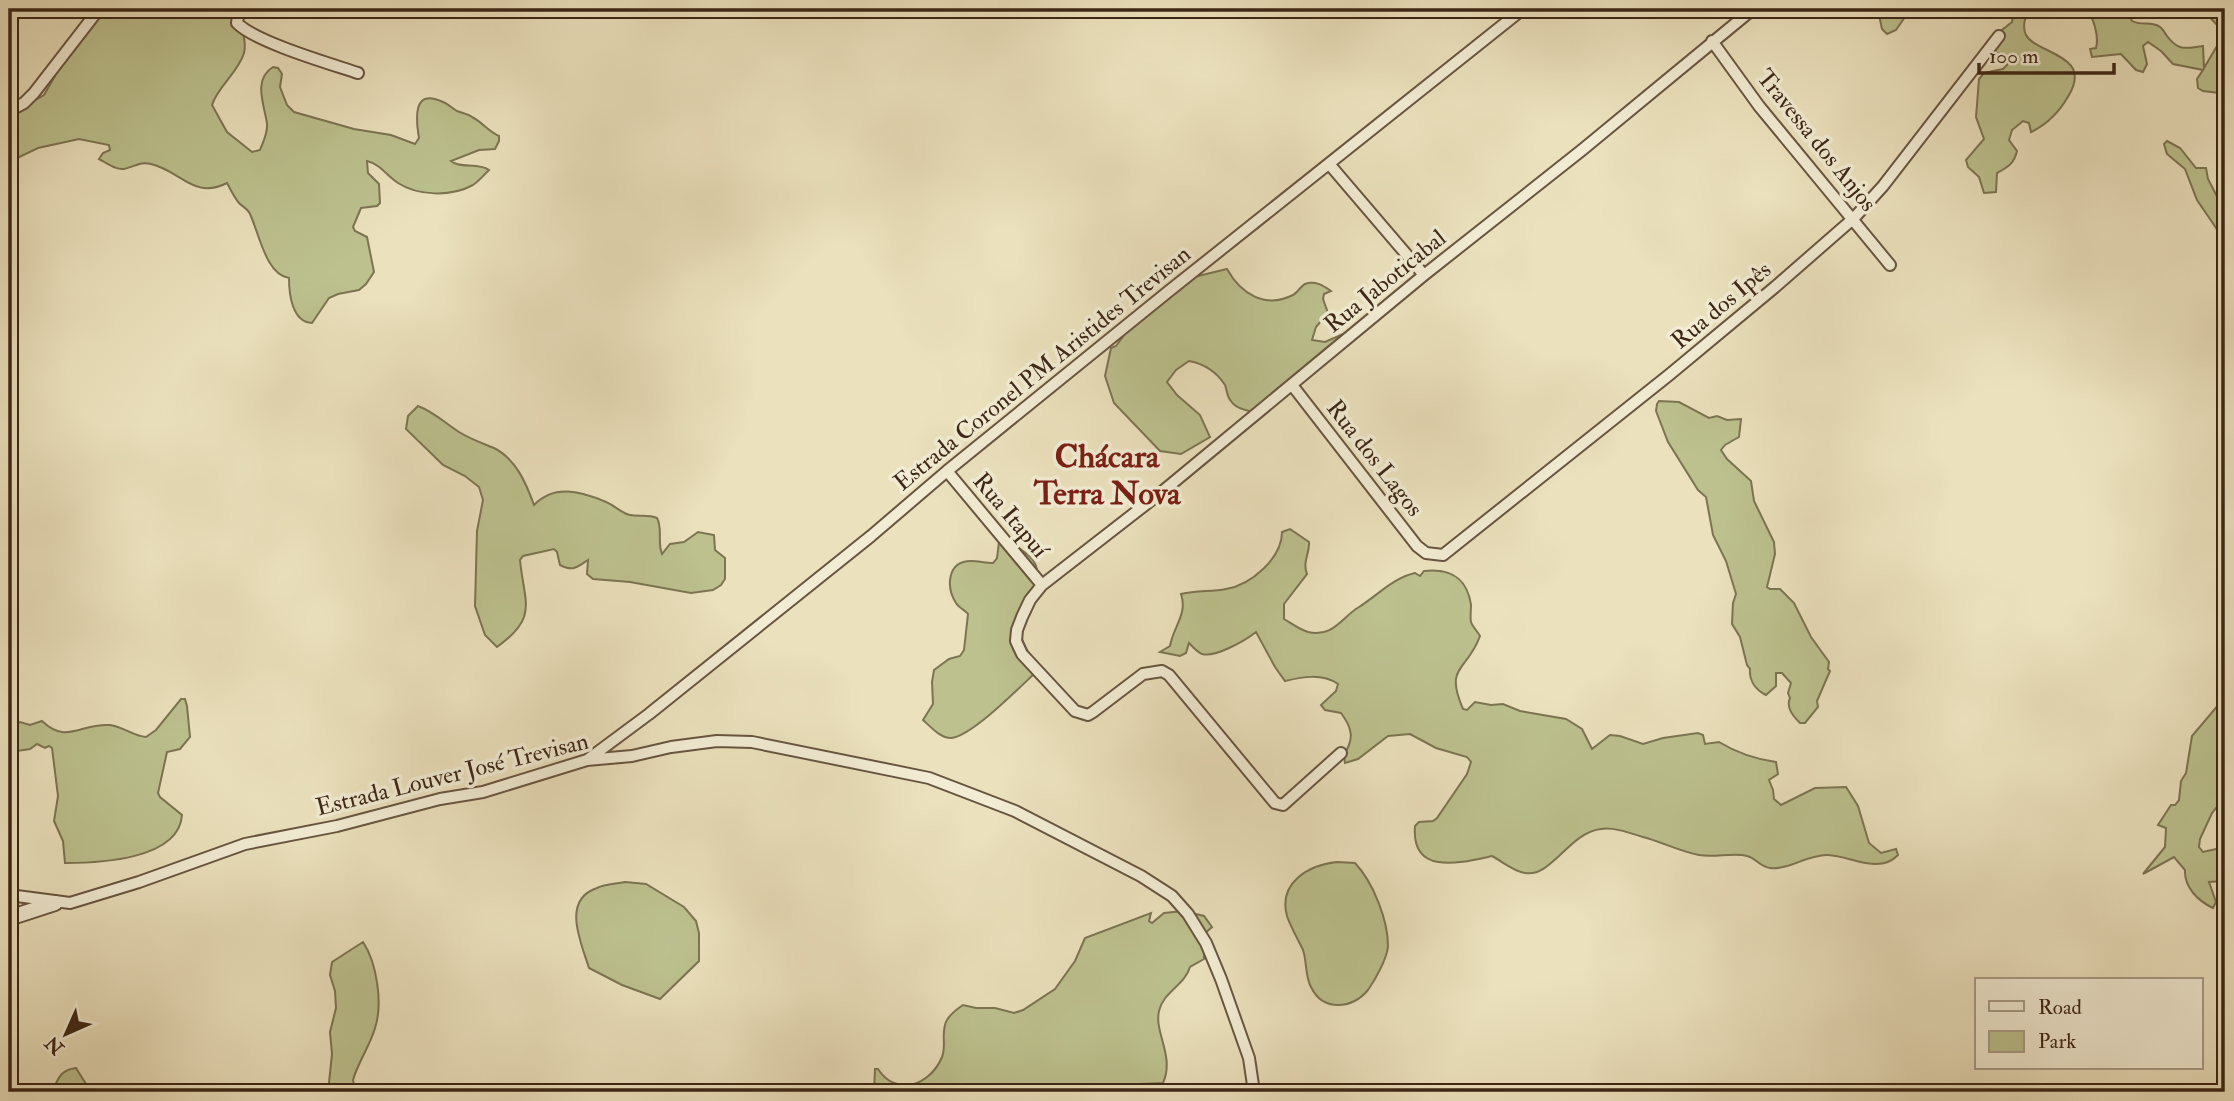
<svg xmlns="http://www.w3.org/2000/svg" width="2234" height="1101" font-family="'IM FELL Double Pica',serif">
  <rect width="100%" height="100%" fill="#ebe1bd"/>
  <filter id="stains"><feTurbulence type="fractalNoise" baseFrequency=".00286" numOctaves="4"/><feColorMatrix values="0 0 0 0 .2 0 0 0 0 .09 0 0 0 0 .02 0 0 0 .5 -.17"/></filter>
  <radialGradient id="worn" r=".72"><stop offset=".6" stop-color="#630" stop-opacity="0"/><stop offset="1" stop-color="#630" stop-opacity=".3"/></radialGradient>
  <path fill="#bcc18e" stroke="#7c7452" stroke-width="2" d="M112,9H203L208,16L213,17L221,9H240C238,23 248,39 244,53C238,73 218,86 212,105L227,132L252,152L260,150C263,142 268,133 267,124C265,106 252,80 273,67L278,68L282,74L280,87L287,105L294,112L354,129L391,135L415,144L419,138C416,120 412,87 443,102C448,104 452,108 457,111C462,113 468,114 472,117C482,122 488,131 499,136V141L495,149L479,150L451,161C460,169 478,162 489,170C484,175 478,182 473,185C451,197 418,196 398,183C387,176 380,164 367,161L368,173L379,184L380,203L377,206L361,208L353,227L355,231L367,237L374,272L366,284L359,290L338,294L329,298L312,323C292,322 289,294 289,278C266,275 259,233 250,214C248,209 243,207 239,203C234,197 231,190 227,183C194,200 181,171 151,164C140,161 134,167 124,169C115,170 107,163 99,159L103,153L110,150L109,145L79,139L38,148L9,162V102L37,99L44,95L83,27Z
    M1884,9H1925L1907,14L1896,30L1887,34L1882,29L1879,15Z
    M2014,9H2029C2025,16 2022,27 2026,35C2036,54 2093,54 2069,95C2060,111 2048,124 2031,132L2029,123L2023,121L2012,130L2009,140L2017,151C2014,164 2008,167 1997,173L1996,192L1984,193L1979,177L1968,167L1966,160L1984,139L1976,117L1979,79L1984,73L2003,69L2007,65L2006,58L1995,52L1990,44L1997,34L2012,22Z
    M2085,9H2133L2130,15L2132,21C2141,26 2152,21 2160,27C2163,29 2165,33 2167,36C2179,52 2186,48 2203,46L2204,68L2217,46L2219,27L2202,9H2225V65L2220,64L2218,71L2222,89L2219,93L2203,91L2198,88L2197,79L2203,70L2173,64L2161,51L2148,42L2143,46L2147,64L2143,72L2136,70L2121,54L2092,57L2090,49L2096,48C2099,37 2094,16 2085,9Z
    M2167,141L2180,148L2196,168H2206L2208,179L2225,212V241L2197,200L2185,169L2167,154L2164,144Z
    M1227,269C1241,294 1265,309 1293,295C1297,293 1301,286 1305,284C1315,280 1324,286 1331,291L1324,294L1323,299L1328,313L1316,327L1312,340L1325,342L1357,328L1256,412C1247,411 1236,409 1231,401C1227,397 1227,390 1225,385C1216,371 1205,364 1189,361L1176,370L1167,382L1177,395L1200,415L1210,437L1181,454L1160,451L1114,403L1105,376L1111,348L1116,346L1139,315L1186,279Z
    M1659,401L1679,402L1709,418L1717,416L1727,420L1741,419L1739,437L1725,445L1721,450L1727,459L1751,481L1754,501L1774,542L1775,554L1767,587L1770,589H1780L1794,603L1811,637L1829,662L1828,669L1830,671L1817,701L1818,707L1805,723H1800C1792,715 1786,707 1790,698L1788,693L1791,683L1782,673H1776V686L1766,695C1756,690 1749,681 1750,669L1747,665L1740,637L1732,624L1733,603L1736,594L1726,561L1713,535L1706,497L1698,490L1668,442L1656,411L1657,404Z
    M418,406C434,412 445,423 459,432C470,439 482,443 494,448C516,459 526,483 534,505C554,484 581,491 606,502C614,505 621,513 630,515C639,517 648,514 657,518C663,529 657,542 662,554L670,544L684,542L698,532L714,535L715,550L725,558V579L721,585L713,590L691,593L630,582L593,579L587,574L588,560C577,567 573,572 560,565L557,552L554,549L523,556L520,560C524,603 539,617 497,647L485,635L475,606L477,531L483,500L479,487L465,476L443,465L406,429L408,416Z
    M1290,529L1309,542C1310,553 1302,562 1307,574L1284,604V619C1291,623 1300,630 1308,632C1333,638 1342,617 1359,607C1378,595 1393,578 1415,573L1420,576L1424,571C1451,568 1467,578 1471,605C1471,610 1470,618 1471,622C1472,626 1478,632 1480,636C1467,672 1444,665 1463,709L1467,710L1475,702L1491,705L1503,704L1520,711L1566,719L1582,729L1592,749L1610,735L1620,736L1643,744L1663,738L1698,733L1703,735L1705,744L1719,742C1737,753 1755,759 1776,762L1778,774L1769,780L1773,790L1774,799L1781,805L1815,788L1846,787L1858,806L1869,843L1881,853L1896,849L1898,855C1879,875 1851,856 1828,855C1808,854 1790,870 1770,868C1760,867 1756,858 1747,856C1734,852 1714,858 1699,855C1679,851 1662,842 1643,837C1630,833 1614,827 1601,829C1570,832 1551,878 1525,873C1513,871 1503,862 1492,856C1460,863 1411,876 1415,826L1419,822L1433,821L1437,818L1467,774L1471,762L1467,757L1436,748L1410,734L1388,736L1358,759L1345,763L1344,755C1354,739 1353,729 1341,713L1325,710L1321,705L1336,691L1338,684C1322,673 1302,677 1285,681L1275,667L1256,632C1246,640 1215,658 1202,654C1197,652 1193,647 1189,643L1186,653L1180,656L1160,652L1170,646C1173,627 1188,614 1181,594C1197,590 1211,592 1226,589C1251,585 1282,558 1282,532Z
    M1006,540C1042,562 1043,566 1028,606C1026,612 1021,620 1020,626C1018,642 1035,657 1035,673C1020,687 971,737 951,738C940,738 931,727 923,720L933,704L932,682L934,670L949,659L960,656L964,650L968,614C965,610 959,608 956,603C946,587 947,561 971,561C978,561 986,563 993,563L997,558L999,542Z
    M2225,697V797L2212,813L2200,839L2199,847L2203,852L2225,847V881L2209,882L2216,902L2213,908C2198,901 2184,887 2185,870L2174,857L2143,874L2165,847L2166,828L2158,825L2171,805H2175L2179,800L2181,781L2186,773L2192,736Z
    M181,699H185L187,706L190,737L180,749L167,752L158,793L160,797L182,815C179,860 98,863 65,863L63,841L54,821L58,796L52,748L49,746L45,748L37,744L30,749L17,751L10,739L14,726L20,722L30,725L42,721C67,745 80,723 110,725C124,727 133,736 146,737L156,730Z
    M1337,862L1355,863C1373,882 1388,920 1388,946C1387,959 1375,980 1368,990C1352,1009 1323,1012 1311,987C1305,976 1307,962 1303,950C1298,939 1291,928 1287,916C1278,883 1308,865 1337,862Z
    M625,882L646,884L684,907L696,921L699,933V961L660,999L622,985L589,968C581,942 561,900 597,888C605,884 616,884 625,882Z
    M1183,911L1204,916L1212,927L1204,934V959L1190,967C1185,985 1163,992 1159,1011C1154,1033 1175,1056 1163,1083L1140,1084L1118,1092H874L875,1069H878C896,1097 930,1086 942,1057C947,1045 940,1032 947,1020C951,1013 957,1009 963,1005L976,1008H995L1014,1013L1023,1010L1055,989L1075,961L1085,938L1151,913L1149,921L1152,923L1164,913Z
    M363,942C377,963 383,1004 375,1028C370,1046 358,1062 353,1080L356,1092H328L332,1054L330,1032L336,1008L335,991L330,975L332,962Z
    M76,1068L91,1092H52C58,1079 60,1070 76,1068Z"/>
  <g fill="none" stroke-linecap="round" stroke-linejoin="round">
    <defs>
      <path id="minor" d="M239,9L237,23C255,42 331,64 358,73
        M1712,41L1759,106L1890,265
        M9,111L24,103L34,93L99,9
        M1330,165L1424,275
        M1292,385L1417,546L1426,553L1443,555L1669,375L1775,287L1854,218L1883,186L1999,36
        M947,471L1042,585
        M1341,753L1283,805L1275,803L1169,675L1162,671L1143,674L1093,712L1088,715L1075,711L1022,654L1016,641L1017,630L1022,617L1030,600L1042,585L1163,491L1424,275L1582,150L1753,9
        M587,760L649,714L871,536L947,471L1169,291L1523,9
        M9,895L70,903L139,882L245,844L337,826L440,799L483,792L587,760L632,756L671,747L717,741L752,742L929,778L1015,811L1141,876L1172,896L1188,914L1206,943L1221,979L1249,1058L1254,1092"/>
      <path id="tertiary" d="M9,918L55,903"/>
    </defs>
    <use href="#minor" stroke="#685540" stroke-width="14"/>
    <use href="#tertiary" stroke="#685540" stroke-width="18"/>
    <use href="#minor" stroke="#f2ecd4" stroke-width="10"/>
    <use href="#tertiary" stroke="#f2ecd4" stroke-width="14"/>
  </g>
  <g text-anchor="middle" stroke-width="7" stroke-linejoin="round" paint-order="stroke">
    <g font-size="24" fill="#3c2616" stroke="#f2ecd4">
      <text transform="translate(1817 140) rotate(51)" y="8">Travessa dos Anjos</text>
      <text transform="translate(1385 281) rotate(-39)" y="8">Rua Jaboticabal</text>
      <text transform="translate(1721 305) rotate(-40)" y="8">Rua dos Ipês</text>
      <text transform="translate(1042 368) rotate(-39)" y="8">Estrada Coronel PM Aristides Trevisan</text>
      <text transform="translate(1375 458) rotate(52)" y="8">Rua dos Lagos</text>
      <text transform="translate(1011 515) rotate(50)" y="8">Rua Itapuí</text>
      <text transform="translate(452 774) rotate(-14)" y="8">Estrada Louver José Trevisan</text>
    </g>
    <g font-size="32" font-weight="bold" fill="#7a1f14" stroke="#f2ecd4">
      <text x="1107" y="467">Chácara<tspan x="1107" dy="37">Terra Nova</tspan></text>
    </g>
  </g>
  <rect width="2234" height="1101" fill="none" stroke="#ebe1bd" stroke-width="35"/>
  <rect x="10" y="10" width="2213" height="1080" fill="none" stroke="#3c2616" stroke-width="3.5"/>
  <rect x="18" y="18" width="2199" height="1066" fill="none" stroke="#3c2616" stroke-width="2"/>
  <rect x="1975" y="978" width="228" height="91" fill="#f2ecd4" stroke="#a99d88" stroke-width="2"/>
  <rect x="1989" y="1001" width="35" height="10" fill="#f2ecd4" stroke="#a99d88" stroke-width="2"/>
  <text x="2038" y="1014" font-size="21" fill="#3c2616">Road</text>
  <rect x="1989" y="1031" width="35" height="21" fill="#bcc18e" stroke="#a99d88" stroke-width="2"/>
  <text x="2038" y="1048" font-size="21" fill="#3c2616">Park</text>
  <g transform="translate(66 1034) rotate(225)" stroke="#f2ecd4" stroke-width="5" paint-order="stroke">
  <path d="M0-5L12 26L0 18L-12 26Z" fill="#3c2616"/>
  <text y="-10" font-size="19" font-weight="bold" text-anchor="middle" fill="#3c2616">N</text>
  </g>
  <path d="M1979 63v10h135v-10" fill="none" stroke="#3c2616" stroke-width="3.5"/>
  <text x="1989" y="63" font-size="21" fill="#3c2616" stroke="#f2ecd4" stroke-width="5" paint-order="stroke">100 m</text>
  <rect width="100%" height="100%" filter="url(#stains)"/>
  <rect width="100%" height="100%" fill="url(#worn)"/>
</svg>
